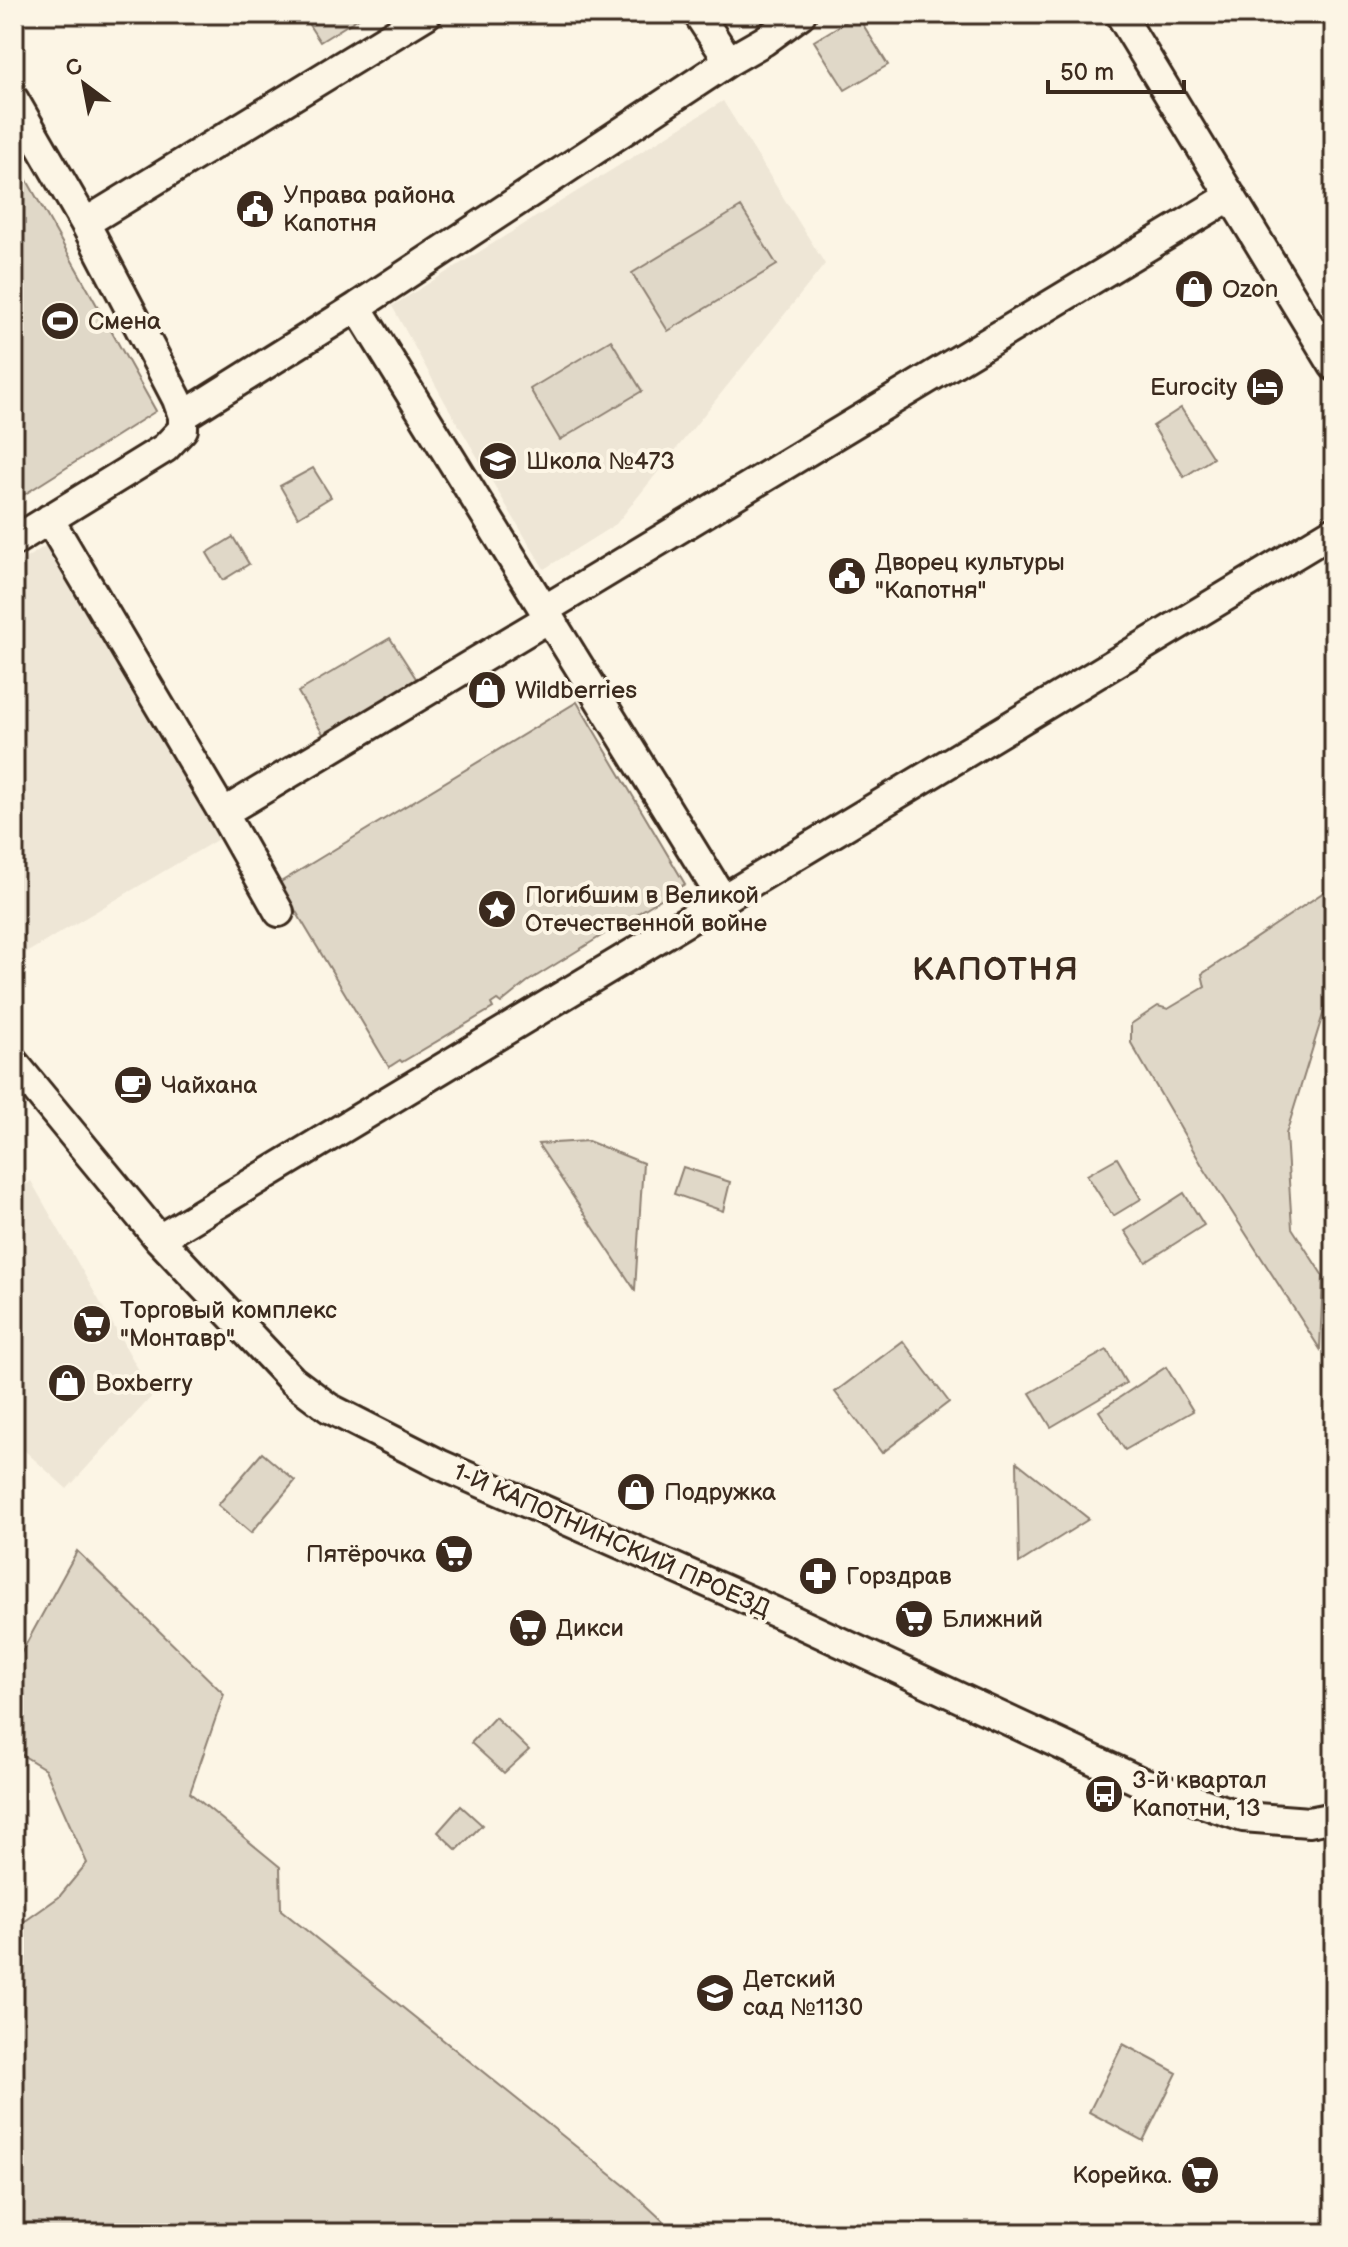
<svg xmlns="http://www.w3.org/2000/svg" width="1348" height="2247" font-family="'Balsamiq Sans',sans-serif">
  <rect width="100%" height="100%" fill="#fcf5e5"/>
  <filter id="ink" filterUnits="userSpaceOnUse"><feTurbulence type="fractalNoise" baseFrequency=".0125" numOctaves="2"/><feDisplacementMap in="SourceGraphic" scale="16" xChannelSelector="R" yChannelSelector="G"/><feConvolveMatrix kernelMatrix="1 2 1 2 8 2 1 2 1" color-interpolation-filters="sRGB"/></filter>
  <g filter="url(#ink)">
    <path fill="#eee6d6" d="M723,101L825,264L616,524L544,569L446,404L392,306Z
      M48,544L220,838L14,960V566Z
      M31,1181L153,1395L67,1489L14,1441V1193Z"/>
    <path fill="#e0d8c8" stroke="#8e8173" stroke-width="2" d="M302,14H365L320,42Z
      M857,15L888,65L845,90L814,41Z
      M14,157L156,411L14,501Z
      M741,207L777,265L668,331L632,273Z
      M611,340L642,391L560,440L530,389Z
      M1181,408L1213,458L1184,477L1153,426Z
      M313,468L331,497L298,517L280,486Z
      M233,537L249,564L223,580L207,553Z
      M390,638L417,680L323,734L298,692Z
      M577,702L685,884L527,982L501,1003L497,1000L491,1004L493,1008L402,1062L400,1060L389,1067L279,883Z
      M1333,886V982L1286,1134L1292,1228L1323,1276L1320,1349L1203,1167L1131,1043V1024L1158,1006L1168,1009L1205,987L1202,974Z
      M588,1141L643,1163L635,1290L538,1144Z
      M1117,1158L1141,1199L1113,1216L1087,1175Z
      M683,1167L730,1182L723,1211L674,1194Z
      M1184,1193L1204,1225L1146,1262L1125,1231Z
      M903,1341L949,1402L882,1453L835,1392Z
      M1107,1350L1126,1383L1051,1427L1030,1393Z
      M1166,1367L1193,1411L1125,1450L1099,1411Z
      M262,1453L295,1481L251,1533L218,1505Z
      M1017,1462L1089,1519L1019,1563Z
      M77,1551L224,1694L190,1793L280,1867L281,1910L629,2189L676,2233H14V1929L59,1897L87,1863L45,1769L14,1750V1666Z
      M495,1717L529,1750L504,1773L471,1743Z
      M461,1806L482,1825L457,1850L438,1832Z
      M1123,2044L1177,2073L1143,2141L1089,2112Z"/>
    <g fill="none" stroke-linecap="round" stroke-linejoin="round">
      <defs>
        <path id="minor" d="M698,14L729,61L764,41L801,14
          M1120,14L1334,366
          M14,100L85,223L177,399L183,416V429L165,448L14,541
          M85,223L427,14
          M357,307L722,898
          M183,416L357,307L729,61
          M49,519L223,813L279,912
          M544,610L1231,196
          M223,813L549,618
          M14,1063L159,1239L292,1380L329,1408L439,1464L784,1616L1139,1781L1243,1817L1309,1822L1334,1817
          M159,1239L1334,531"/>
      </defs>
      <use href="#minor" stroke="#3b2a1e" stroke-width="34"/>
      <use href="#minor" stroke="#fcf5e5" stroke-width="28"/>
    </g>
  </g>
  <defs>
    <symbol id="civic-disc" viewBox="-11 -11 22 22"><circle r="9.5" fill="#3b2a1e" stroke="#fcf5e5"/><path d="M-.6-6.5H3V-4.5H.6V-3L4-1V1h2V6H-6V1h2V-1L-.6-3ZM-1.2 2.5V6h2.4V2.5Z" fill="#fff"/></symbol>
    <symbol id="shop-disc" viewBox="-11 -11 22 22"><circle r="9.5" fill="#3b2a1e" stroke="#fcf5e5"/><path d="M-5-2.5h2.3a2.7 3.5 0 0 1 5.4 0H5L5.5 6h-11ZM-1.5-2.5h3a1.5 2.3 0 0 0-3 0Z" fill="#fff"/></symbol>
    <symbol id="stadium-disc" viewBox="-11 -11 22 22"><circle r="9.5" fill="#3b2a1e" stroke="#fcf5e5"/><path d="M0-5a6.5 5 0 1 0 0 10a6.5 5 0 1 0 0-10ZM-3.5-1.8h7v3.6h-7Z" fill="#fff"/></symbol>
    <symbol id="hotel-disc" viewBox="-11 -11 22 22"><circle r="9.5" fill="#3b2a1e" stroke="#fcf5e5"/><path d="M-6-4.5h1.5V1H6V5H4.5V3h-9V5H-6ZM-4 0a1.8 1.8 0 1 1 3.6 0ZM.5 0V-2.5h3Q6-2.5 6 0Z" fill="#fff"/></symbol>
    <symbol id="school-disc" viewBox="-11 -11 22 22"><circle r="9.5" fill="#3b2a1e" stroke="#fcf5e5"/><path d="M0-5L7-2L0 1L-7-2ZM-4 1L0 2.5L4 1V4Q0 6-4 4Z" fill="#fff"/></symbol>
    <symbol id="sight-disc" viewBox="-11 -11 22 22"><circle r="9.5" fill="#3b2a1e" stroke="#fcf5e5"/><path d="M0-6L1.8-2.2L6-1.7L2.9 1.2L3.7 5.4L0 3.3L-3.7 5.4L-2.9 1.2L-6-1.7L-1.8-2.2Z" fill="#fff"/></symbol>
    <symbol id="cafe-disc" viewBox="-11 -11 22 22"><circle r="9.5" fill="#3b2a1e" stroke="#fcf5e5"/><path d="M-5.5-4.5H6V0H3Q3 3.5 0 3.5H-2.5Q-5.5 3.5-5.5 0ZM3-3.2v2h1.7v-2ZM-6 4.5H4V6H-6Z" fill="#fff"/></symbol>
    <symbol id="supermarket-disc" viewBox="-11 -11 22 22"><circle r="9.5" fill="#3b2a1e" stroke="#fcf5e5"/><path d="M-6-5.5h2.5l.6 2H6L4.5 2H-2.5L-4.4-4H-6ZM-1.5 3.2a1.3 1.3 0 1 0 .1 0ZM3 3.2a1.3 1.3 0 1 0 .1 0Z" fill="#fff"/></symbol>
    <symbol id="pharmacy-disc" viewBox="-11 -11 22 22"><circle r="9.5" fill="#3b2a1e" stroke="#fcf5e5"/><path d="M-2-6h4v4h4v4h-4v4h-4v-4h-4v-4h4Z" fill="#fff"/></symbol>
    <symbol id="bus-disc" viewBox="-11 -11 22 22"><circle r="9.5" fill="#3b2a1e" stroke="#fcf5e5"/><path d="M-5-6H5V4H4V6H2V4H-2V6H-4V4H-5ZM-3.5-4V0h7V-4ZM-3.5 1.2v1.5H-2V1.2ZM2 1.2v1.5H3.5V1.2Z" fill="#fff"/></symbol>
  </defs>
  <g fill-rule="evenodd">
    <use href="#civic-disc" x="233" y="187" width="44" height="44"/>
    <use href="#shop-disc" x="1172" y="267" width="44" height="44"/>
    <use href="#stadium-disc" x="38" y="299" width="44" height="44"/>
    <use href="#hotel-disc" x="1243" y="365" width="44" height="44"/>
    <use href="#school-disc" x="476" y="439" width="44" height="44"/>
    <use href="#civic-disc" x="825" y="554" width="44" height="44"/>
    <use href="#shop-disc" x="465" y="668" width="44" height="44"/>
    <use href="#sight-disc" x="475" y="887" width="44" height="44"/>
    <use href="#cafe-disc" x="111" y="1063" width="44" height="44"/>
    <use href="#supermarket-disc" x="70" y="1302" width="44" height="44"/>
    <use href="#shop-disc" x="45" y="1361" width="44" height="44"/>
    <use href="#shop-disc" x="614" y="1470" width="44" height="44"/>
    <use href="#supermarket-disc" x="432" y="1532" width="44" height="44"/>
    <use href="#pharmacy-disc" x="796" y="1554" width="44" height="44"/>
    <use href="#supermarket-disc" x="892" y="1597" width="44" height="44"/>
    <use href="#supermarket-disc" x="506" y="1606" width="44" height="44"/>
    <use href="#bus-disc" x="1082" y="1772" width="44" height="44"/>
    <use href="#school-disc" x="693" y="1971" width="44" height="44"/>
    <use href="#supermarket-disc" x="1178" y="2153" width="44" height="44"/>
  </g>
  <g text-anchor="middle" stroke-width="8" stroke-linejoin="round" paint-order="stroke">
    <g font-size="24" fill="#3b2a1e" stroke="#fcf5e5" text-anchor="start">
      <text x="283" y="203">Управа района<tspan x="283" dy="28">Капотня</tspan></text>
      <text x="1222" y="297">Ozon</text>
      <text x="88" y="329">Смена</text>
      <text x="1237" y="395" text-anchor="end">Eurocity</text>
      <text x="526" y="469">Школа №473</text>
      <text x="875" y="570">Дворец культуры<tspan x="875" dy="28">"Капотня"</tspan></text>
      <text x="515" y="698">Wildberries</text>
      <text x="525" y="903">Погибшим в Великой<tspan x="525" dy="28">Отечественной войне</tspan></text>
      <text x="161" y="1093">Чайхана</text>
      <text x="120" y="1318">Торговый комплекс<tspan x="120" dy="28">"Монтавр"</tspan></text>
      <text x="95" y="1391">Boxberry</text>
      <text x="664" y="1500">Подружка</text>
      <text x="426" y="1562" text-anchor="end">Пятёрочка</text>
      <text x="846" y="1584">Горздрав</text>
      <text x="942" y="1627">Ближний</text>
      <text x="556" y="1636">Дикси</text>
      <text x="1132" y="1788">3-й квартал<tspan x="1132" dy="28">Капотни, 13</tspan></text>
      <text x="743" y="1987">Детский<tspan x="743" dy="28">сад №1130</tspan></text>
      <text x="1172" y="2183" text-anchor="end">Корейка.</text>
    </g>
    <g font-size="24" fill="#3b2a1e" stroke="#fcf5e5">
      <text transform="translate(612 1540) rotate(24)" y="8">1-Й КАПОТНИНСКИЙ ПРОЕЗД</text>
    </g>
    <g font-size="32" font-weight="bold" letter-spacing="2" fill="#3b2a1e" stroke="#fcf5e5">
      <text x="996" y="980">КАПОТНЯ</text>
    </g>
  </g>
  <rect width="1348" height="2247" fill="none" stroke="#fcf5e5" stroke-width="48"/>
  <rect x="24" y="24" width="1300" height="2199" fill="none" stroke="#3b2a1e" stroke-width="3" filter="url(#ink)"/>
  <g transform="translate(84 84) rotate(328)" stroke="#fcf5e5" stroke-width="6" paint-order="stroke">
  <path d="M0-6L14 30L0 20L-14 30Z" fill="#3b2a1e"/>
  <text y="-12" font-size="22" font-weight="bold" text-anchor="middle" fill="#3b2a1e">С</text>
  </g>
  <path d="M1048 80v12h136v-12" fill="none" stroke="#3b2a1e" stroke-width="4"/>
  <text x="1060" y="80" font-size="24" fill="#3b2a1e" stroke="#fcf5e5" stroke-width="6" paint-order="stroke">50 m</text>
</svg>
